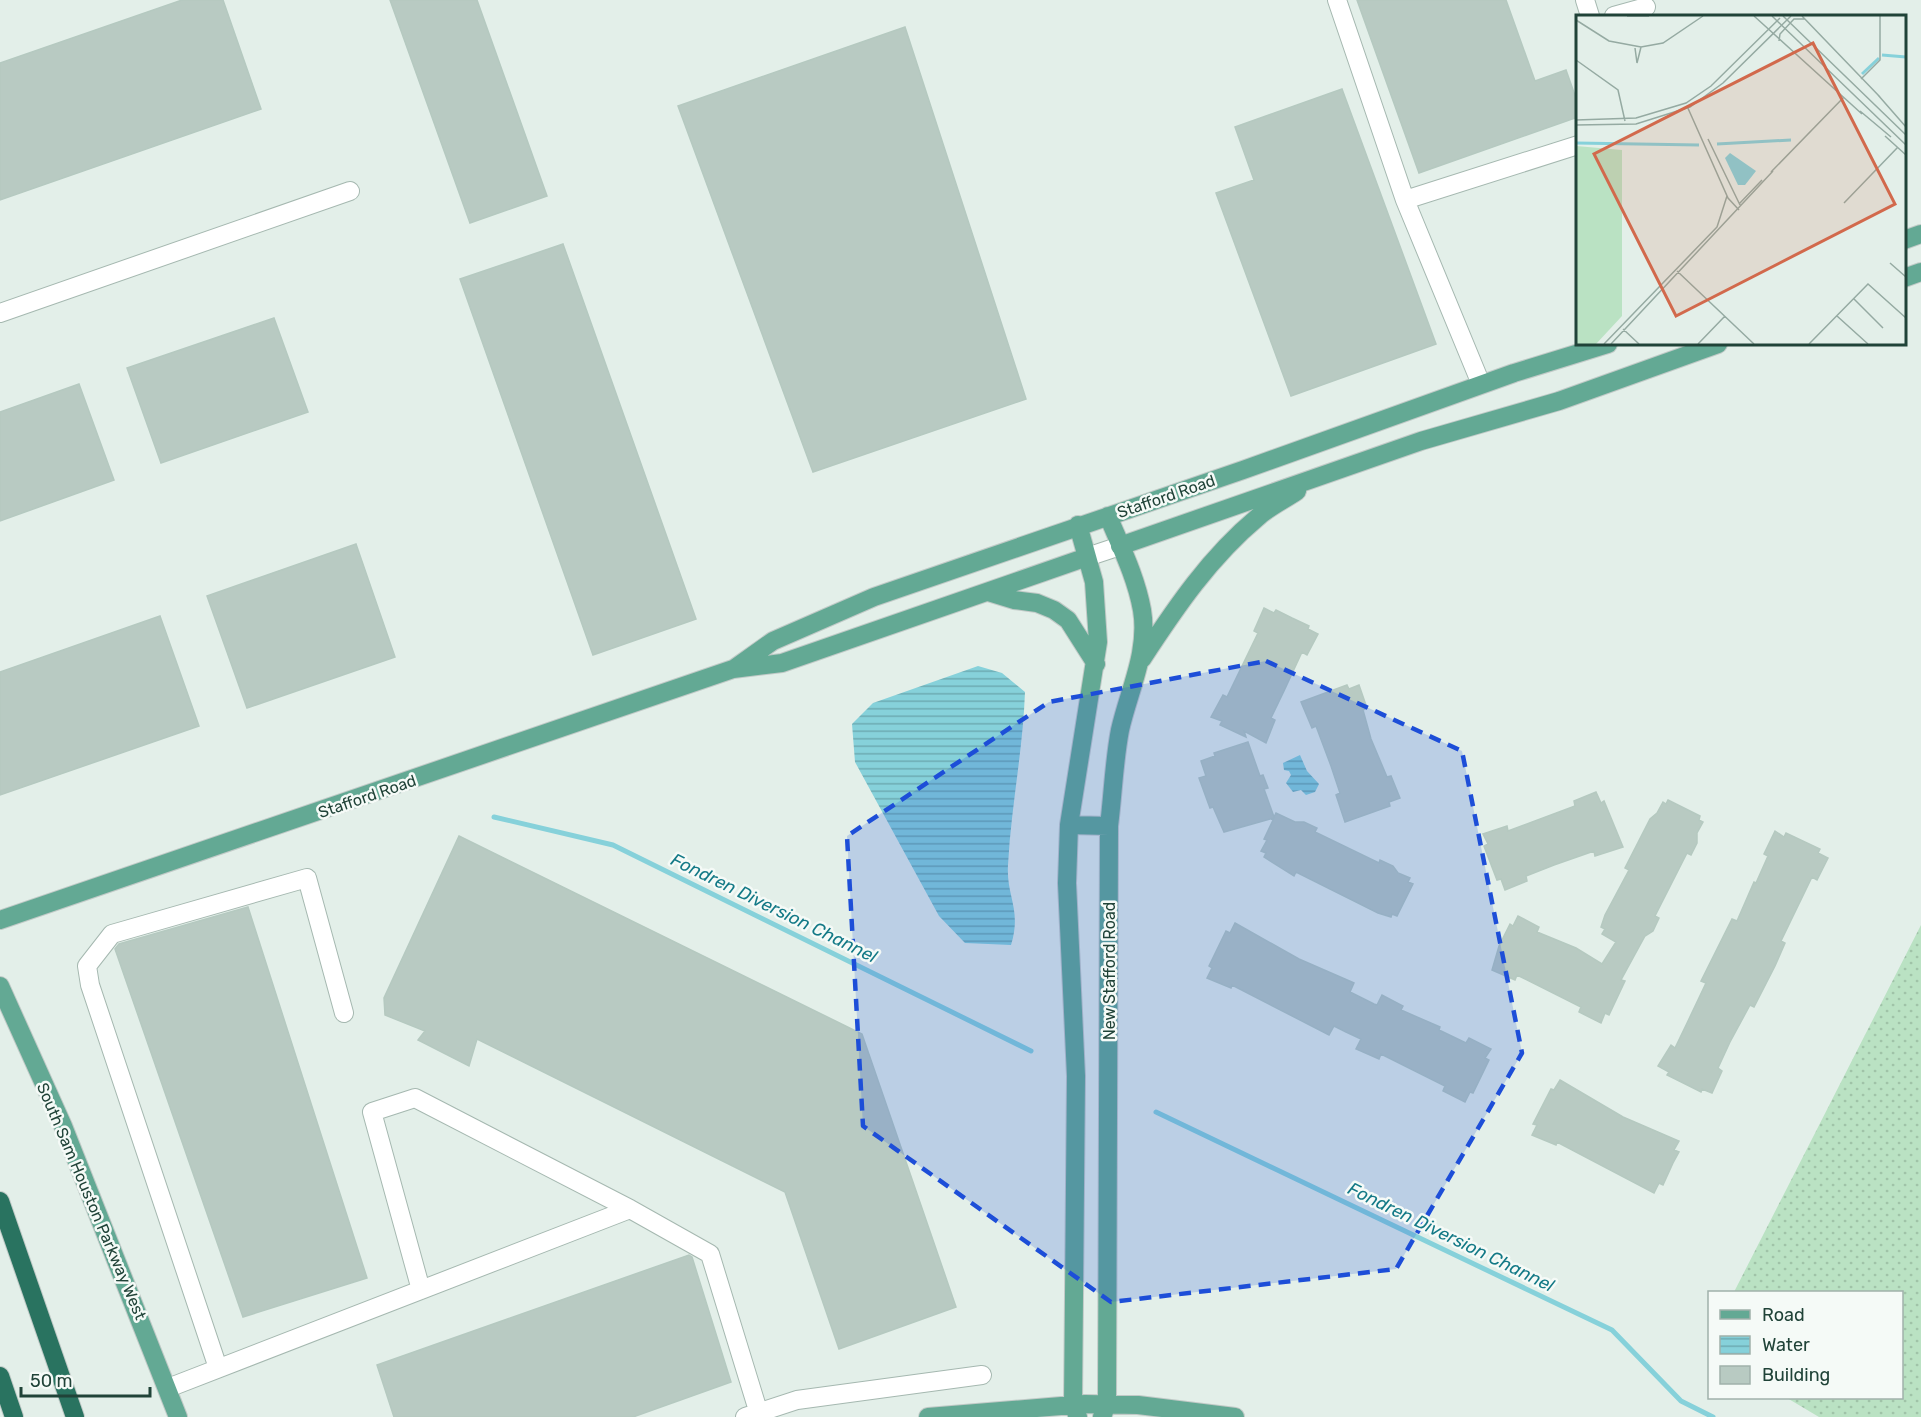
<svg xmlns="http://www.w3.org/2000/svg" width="1921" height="1417" font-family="Rubik,sans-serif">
  <defs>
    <pattern id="grass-dots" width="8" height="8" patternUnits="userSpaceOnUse" patternTransform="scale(1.5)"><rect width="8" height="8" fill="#bae2c3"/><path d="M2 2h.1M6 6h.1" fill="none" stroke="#a0c3a8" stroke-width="1.8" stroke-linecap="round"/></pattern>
    <pattern id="water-rules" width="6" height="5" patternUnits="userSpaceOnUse" patternTransform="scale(1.5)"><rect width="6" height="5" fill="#86d1da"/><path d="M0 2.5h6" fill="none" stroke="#6dabb2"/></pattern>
  </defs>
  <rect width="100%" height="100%" fill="#e3efe9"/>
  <path fill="url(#grass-dots)" d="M1921,925V1417H1819L1787,1398H1902V1292H1734Z"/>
  <path fill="url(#water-rules)" d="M978,666L1002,673L1025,692C1023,750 1011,807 1008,865C1006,896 1022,910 1011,945L965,943L939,916L855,762L852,724L873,703Z
    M1300,755L1307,771L1319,784L1315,792L1306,795L1301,790L1293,792L1286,783L1291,775L1289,771L1284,770L1283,763Z"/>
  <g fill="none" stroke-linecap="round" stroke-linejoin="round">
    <path stroke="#86d1da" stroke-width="5" d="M494,817L613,845L1031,1051
      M1156,1112L1612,1330L1681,1401L1713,1417"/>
  </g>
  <path fill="#b8cac2" stroke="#b5c9c0" stroke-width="1.5" d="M182,0H223L261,109L0,200V63Z
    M390,0H477L547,196L470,223Z
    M1357,0H1506L1535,81L1566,70L1578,104V117L1419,173Z
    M905,27L1026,399L813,472L678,106Z
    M1342,89L1436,344L1291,396L1216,193L1254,180L1235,127Z
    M563,244L696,619L593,655L460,279Z
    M274,318L308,412L161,463L127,368Z
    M79,384L114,480L0,521V412Z
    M356,544L395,657L247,708L207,596Z
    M1264,608L1274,613L1276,610L1292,618L1309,626L1308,629L1318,634L1307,655L1302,652L1284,691L1271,718L1275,720L1266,743L1244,731L1246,737L1220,725L1222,721L1211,717L1223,695L1227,697L1258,633L1254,631Z
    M160,616L199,726L0,795V672Z
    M1347,685L1349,689L1359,685L1367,708L1363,710L1371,739L1387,777L1391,776L1400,798L1389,802L1390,806L1345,822L1336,795L1340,793L1331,766L1316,726L1312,728L1301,702Z
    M1248,742L1260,776L1263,775L1268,788L1264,789L1274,817L1276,813L1295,822H1304L1317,828L1315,832L1379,863L1380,860L1393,866L1398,873L1410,878L1408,882L1413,884L1397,916L1392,914L1391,917L1378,913L1296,872L1294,876L1264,857L1266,853L1261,851L1267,840L1264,839L1274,818L1224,832L1213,807L1210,808L1199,778L1206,776L1201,761L1215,756L1214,753Z
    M1596,792L1601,803L1604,801L1623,847L1595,856L1594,851L1554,865L1526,876L1527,881L1505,890L1501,879L1497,880L1484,846L1488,844L1483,834L1507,826L1508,831L1575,806L1574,801Z
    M1668,800L1700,816L1699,820L1703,822L1697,833V843L1691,855L1687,853L1655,916L1659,918L1653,931L1645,936L1621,980L1625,981L1609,1015L1605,1013L1601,1023L1579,1012L1581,1007L1517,975L1515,980L1492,970L1499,946L1510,924L1513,926L1518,916L1539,927L1537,932L1576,948L1602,964L1616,942L1602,934L1605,929L1601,927L1605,915L1629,870L1625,868L1650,819L1657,813L1663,802L1666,804Z
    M1775,831L1784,837L1786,833L1820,849L1818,853L1828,858L1817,880L1812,877L1781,941L1785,943L1775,966L1754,1007L1750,1005L1730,1042L1718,1068L1722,1071L1712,1093L1702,1089L1701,1092L1667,1075L1669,1072L1658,1066L1671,1045L1675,1048L1688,1021L1706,983L1701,981L1732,919L1737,921L1754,882L1756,883L1768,856L1764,854Z
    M459,836L862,1034L956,1307L839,1349L785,1192L477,1039L469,1066L418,1040L425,1031L385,1015L384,998Z
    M248,907L367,1278L243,1317L115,949L119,944Z
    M1235,923L1299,959L1354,983L1350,992L1374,1004L1377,1005L1382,995L1403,1006L1401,1010L1440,1027L1439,1030L1466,1043L1469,1038L1491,1049L1485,1058L1489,1060L1473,1093L1470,1092L1465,1102L1443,1091L1445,1086L1381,1054L1379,1059L1356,1049L1361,1039L1346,1032L1334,1026L1329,1035L1232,985L1231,988L1207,978L1212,968L1209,966L1226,931L1230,933Z
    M1560,1080L1623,1117L1679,1141L1674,1150L1679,1152L1673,1163L1663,1185L1659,1183L1654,1193L1557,1142L1556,1145L1532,1135L1537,1125L1533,1124L1551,1089L1554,1090Z
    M689,1255L692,1257L731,1382L633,1417H394L377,1365Z"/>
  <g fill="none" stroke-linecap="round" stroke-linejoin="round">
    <defs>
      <path id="minor" d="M1337,0L1405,200L1481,384
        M1585,0L1590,16
        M1614,16L1646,7
        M1405,200L1578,145
        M0,313L350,191
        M1087,557L1120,546
        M421,1290L372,1112L415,1098L630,1209
        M218,1368L90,985L87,966L112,934L307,878L344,1013
        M168,1388L630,1209L710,1254L760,1417
        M745,1417L797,1400L982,1375"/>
      <path id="major" d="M1904,240L1921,234
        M1904,278L1921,272
        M1078,525L1094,582L1098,642L1069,825L1067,883L1076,1076L1073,1405L1078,1417
        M1120,546L1421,441L1559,401L1718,344
        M988,592L1014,600L1037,603L1054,610L1068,620L1096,664
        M1142,659C1176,607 1210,557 1258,517C1269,507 1284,500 1297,491
        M735,668L773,641L874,597L1243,470L1514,373L1608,344
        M1069,825L1109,826
        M0,920L733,669L782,663L1087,557
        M0,986L63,1126L178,1417
        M928,1417L1085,1404L1138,1405L1235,1417
        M1102,1417L1107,1404L1109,826C1113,794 1114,761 1120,730C1129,690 1149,652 1142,610C1136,577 1121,547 1108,516"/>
      <path id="highway" d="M0,1201L75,1417
        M0,1376L14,1417"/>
    </defs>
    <use href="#minor" stroke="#a5b8b0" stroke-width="20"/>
    <use href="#major" stroke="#c1cac7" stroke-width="20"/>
    <use href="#highway" stroke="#c1cac7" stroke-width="20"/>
    <use href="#minor" stroke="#fff" stroke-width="18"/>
    <use href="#major" stroke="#63a994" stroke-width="18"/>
    <use href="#highway" stroke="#297360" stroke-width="18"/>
  </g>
  <path fill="#1d4ed8" fill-opacity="0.2" stroke="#1d4ed8" stroke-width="4.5" stroke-dasharray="12 8" stroke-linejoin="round" d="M1266,661L1462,751L1522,1053L1396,1269L1111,1302L863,1126L847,836L1049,702Z"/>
  <g text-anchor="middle" stroke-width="5" stroke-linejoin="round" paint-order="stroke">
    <g font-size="16" fill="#204338" stroke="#f5faf7">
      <text transform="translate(1166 496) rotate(-19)" y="6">Stafford Road</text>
      <text transform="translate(367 796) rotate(-19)" y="6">Stafford Road</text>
      <text transform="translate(1109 971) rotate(-90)" y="6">New Stafford Road</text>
      <text transform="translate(92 1201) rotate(67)" y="6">South Sam Houston Parkway West</text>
    </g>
    <g font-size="18" font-style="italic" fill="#137986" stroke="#f5faf7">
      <text transform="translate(774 908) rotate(26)" y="6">Fondren Diversion Channel</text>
      <text transform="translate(1451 1237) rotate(26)" y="6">Fondren Diversion Channel</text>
    </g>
  </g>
  <g transform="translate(1576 15)">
    <rect width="330" height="330" fill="#e3efe9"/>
    <path d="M0,131L46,135V301L20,329H0Z" fill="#bae2c3"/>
    <path d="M154,138L180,156L169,170H162L149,143Z" fill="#86d1da"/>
    <path fill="none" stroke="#86d1da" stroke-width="3" d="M306,40L330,42M286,59L303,43M0,128L123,130M141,129L215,125"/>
    <path fill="none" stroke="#95aaa2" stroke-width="1.5" d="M51,1H73M178,1L286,99M196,1L330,130M207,1L330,120M226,1L304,82M0,5L33,26L65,32L87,28L127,1M203,26L204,19L218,4H229M59,33L61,48L65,32M0,45L42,75L49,106M285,64L304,45V1M302,80L330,112M111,91L152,183L163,195M284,96L315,122M0,105L60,103L110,88L135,71L204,3M0,110L60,109L114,92L147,68L215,1M309,121L330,140M132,124L164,190M195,157L268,82M268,188L322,132M163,189L186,165M141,212L151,181M314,248L330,262M101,256L178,329M278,284L307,313M261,301L292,329M47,314L63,329M28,329L141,212M35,329L197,156M122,329L149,301M233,329L292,269L330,303"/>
    <path fill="#d2694c" fill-opacity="0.15" stroke="#d2694c" stroke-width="3" d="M237,28L319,189L100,301L18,139Z"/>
    <rect width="330" height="330" fill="none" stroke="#204338" stroke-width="3"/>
  </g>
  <rect x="1708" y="1291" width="195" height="108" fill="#f5faf7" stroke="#a0b1ab" stroke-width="1.5"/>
  <rect x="1720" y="1310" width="30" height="9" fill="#63a994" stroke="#a0b1ab" stroke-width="1.5"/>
  <text x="1762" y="1321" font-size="18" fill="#204338">Road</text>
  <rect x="1720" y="1336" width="30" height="18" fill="url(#water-rules)" stroke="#a0b1ab" stroke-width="1.5"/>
  <text x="1762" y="1351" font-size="18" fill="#204338">Water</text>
  <rect x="1720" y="1366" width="30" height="18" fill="#b8cac2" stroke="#a0b1ab" stroke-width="1.5"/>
  <text x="1762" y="1381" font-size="18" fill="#204338">Building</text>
  <path d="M21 1387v9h129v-9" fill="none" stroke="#204338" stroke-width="3"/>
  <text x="30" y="1387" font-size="18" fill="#204338" stroke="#f5faf7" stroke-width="4.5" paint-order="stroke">50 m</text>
</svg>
